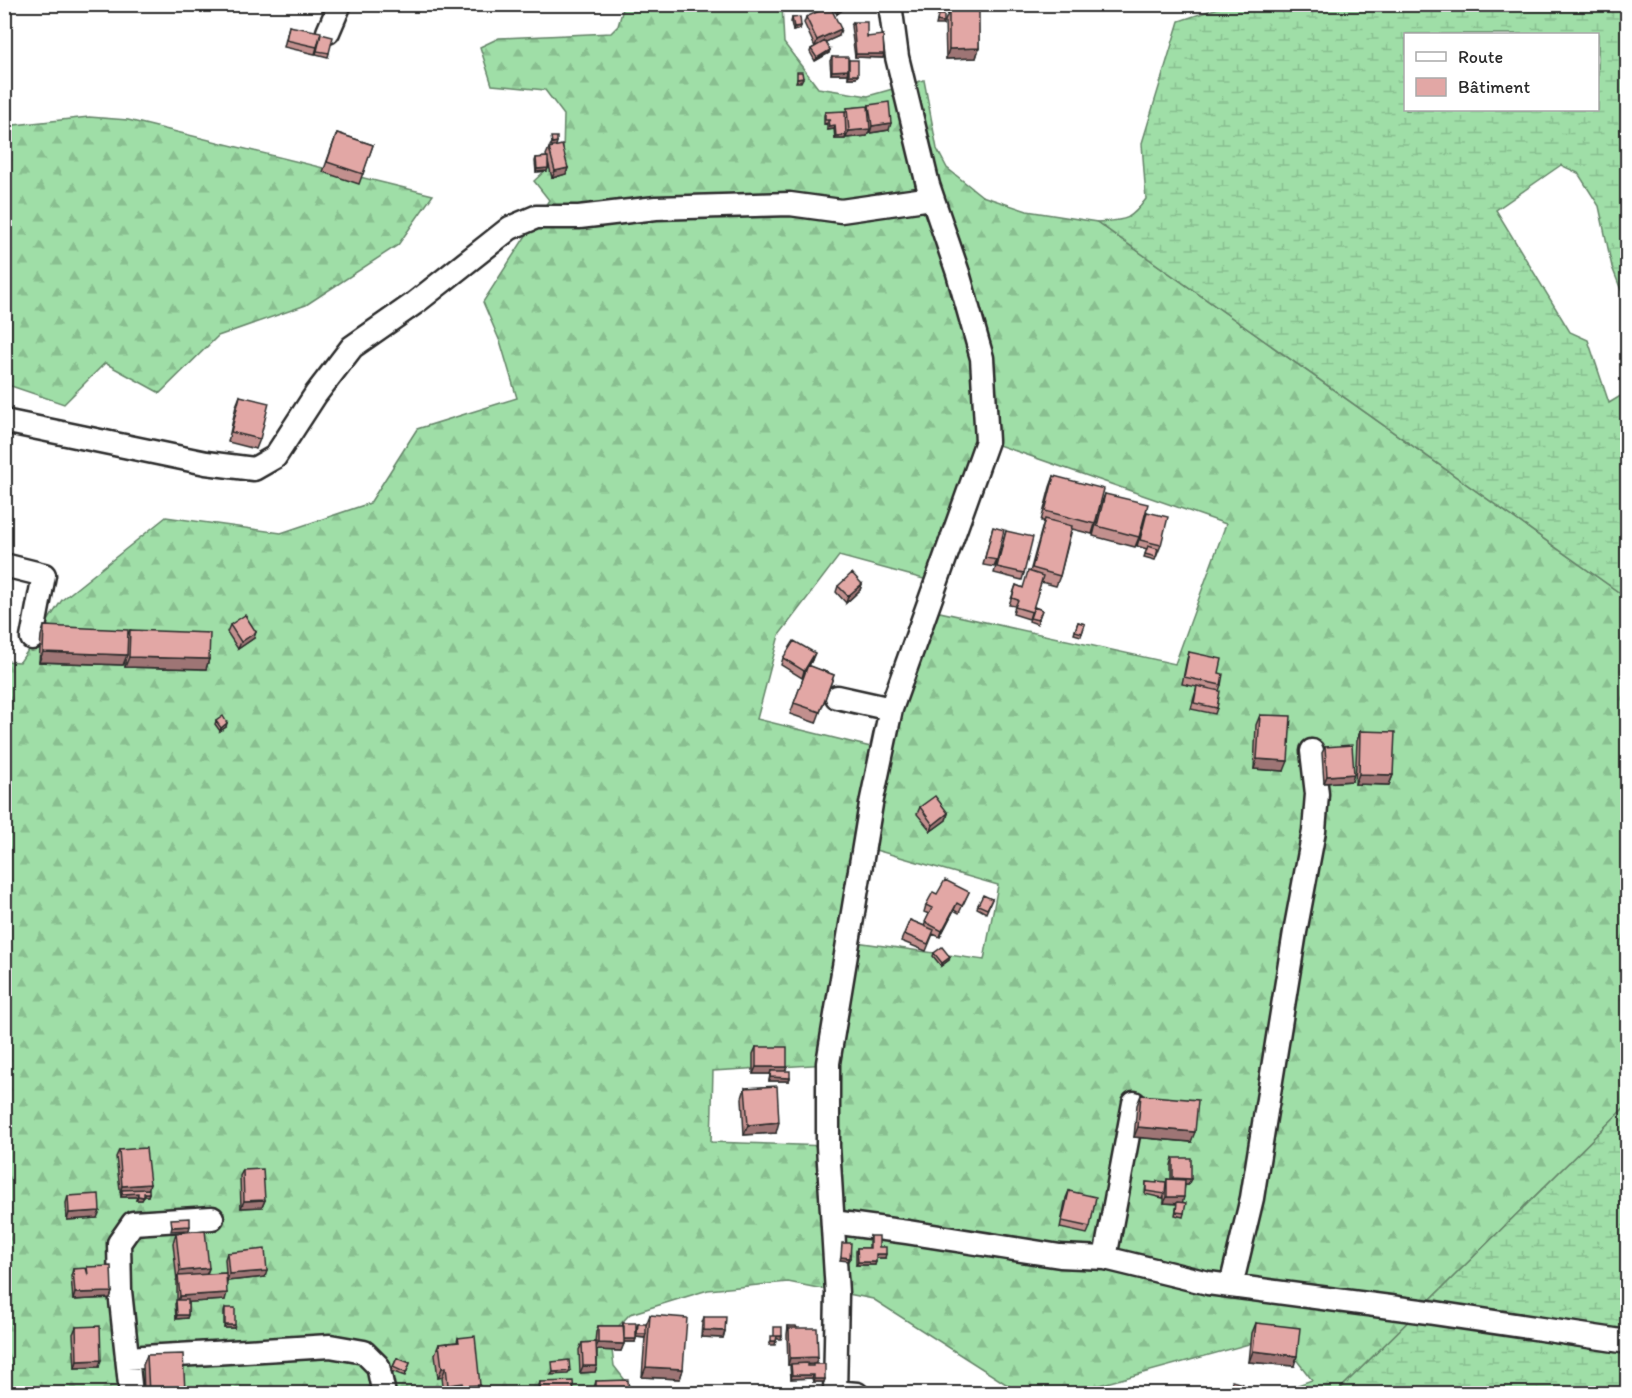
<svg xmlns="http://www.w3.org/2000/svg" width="1632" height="1398" font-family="Itim,sans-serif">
  <defs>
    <pattern id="forest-firs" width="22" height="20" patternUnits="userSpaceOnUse" patternTransform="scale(1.5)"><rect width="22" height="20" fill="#9fdea7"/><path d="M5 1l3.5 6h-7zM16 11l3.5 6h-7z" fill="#89bf90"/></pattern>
    <pattern id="wetland-marsh" width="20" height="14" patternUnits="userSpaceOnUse" patternTransform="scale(1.5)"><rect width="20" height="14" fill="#9fdea7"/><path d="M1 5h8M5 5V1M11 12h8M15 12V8" fill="none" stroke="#89bf90"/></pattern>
  </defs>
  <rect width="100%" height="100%" fill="#fff"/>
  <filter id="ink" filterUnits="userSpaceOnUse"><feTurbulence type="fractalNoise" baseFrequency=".0167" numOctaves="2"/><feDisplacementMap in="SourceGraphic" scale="12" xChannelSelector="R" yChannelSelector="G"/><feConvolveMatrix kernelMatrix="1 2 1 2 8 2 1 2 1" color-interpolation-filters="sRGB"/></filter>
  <g filter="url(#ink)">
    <path fill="url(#forest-firs)" stroke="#658469" stroke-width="1.5" fill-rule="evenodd" d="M624,5H782L784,43L818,88L868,96L924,80L937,149L947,168L982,196L1027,211L1097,222L1627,598V1105L1336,1393H1276L1312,1380L1278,1336L1070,1393H1020L873,1299L788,1282L708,1290L630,1314L610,1335L614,1366L635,1393L5,1394V661L20,662L62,600L166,517L281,533L370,503L417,429L517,398L501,344L483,302L549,200L534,181L563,154L564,115L545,90L492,85L480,47L499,38L611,33L618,26ZM987,441L1226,524L1175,664L926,609L883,750L757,719L779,635L839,556L935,582ZM865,847L998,885L984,960L849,941ZM828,1064V1146L711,1142L713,1071Z
      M89,117L128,120L433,195L398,245L306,305L218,336L160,393L105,363L64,404L5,384V126Z"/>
    <path fill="url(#wetland-marsh)" stroke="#658469" stroke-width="1.5" fill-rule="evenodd" d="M1230,4L1627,5V305L1612,267L1599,206L1578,173L1561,165L1496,210L1570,332L1588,340L1609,403L1627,392V598L1097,222C1125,220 1129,222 1146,199L1142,143L1179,21ZM1406,34H1598V110H1406Z
      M1627,1105V1393H1336Z"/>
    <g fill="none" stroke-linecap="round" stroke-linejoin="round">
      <defs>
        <path id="minor" d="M328,32L340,4
          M4,421L206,463L254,469L275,457L316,394L352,347L415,303L510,228L536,217H579L656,208L790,204L841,211L932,198
          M4,565L44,575L32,638
          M837,697L891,709
          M833,1222L907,1232L1060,1256L1105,1258L1208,1283L1428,1312L1628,1342
          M1105,1258L1134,1103
          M1231,1286L1252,1198L1295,932L1314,831L1317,794L1312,751
          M127,1358L330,1346L364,1352L378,1366L384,1394
          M835,1392L857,1394
          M131,1394L120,1291L119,1243L133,1223L212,1218
          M835,1394L837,1293L828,1146V1063L871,804L891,709L987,441L982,358L958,273L928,185L897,57L890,4"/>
      </defs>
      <use href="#minor" stroke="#2b2b2b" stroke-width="27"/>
      <use href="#minor" stroke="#fff" stroke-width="22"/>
    </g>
    <path fill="#c2908e" stroke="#2b2b2b" stroke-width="1.5" d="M832,4H847L846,7L837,14L831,6Z
      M963,4H978L979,48L976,58L946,59L945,21L949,11H963Z
      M806,17L839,36L825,42L829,53L815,61L810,52L811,49L815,47L804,23Z
      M792,18L800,29L793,31L791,22Z
      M853,22L884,54L883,58L855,57L851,26Z
      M289,26L317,47L315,54L284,47Z
      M320,38L329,53L328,57L316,54Z
      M832,57L848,64L849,60L856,78H848V71L847,74H831L830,61Z
      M869,105L889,130L870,133L869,131L867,136L846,138V136L845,139H835L834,129L827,130V123L824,124V115L825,112L845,113L847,108L868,107Z
      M337,133L373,145L359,184L323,172Z
      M549,148L568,168L566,174L552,178L548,161V168L547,171L536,172L535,161L536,158L547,157L546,155Z
      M240,396L260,439L256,449L228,442L236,406Z
      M1054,476L1095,524L1092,534L1072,529L1060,576L1056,586L1041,582L1029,619L1013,614L1015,606L1009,605L1016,585L1023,588L1030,572L1044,521H1041L1050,487Z
      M1105,494L1139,537L1135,547L1093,536L1101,504Z
      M1147,512L1161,545L1155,560L1144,557L1147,549L1137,546Z
      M993,527L997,560L994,567L983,565Z
      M1006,531L1024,573L1022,580L994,573Z
      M862,584L860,590L846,603L836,592L838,586Z
      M1034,607L1042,610L1037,624L1029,621Z
      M1078,622L1085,624L1081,636L1074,634Z
      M230,625L254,638L238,649L227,632Z
      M44,626L128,634L130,630L209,659L206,669L125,667V660L123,665L39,662L41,636Z
      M1189,652L1219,673L1221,685L1219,691L1217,708L1215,714L1191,709L1197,687L1182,684L1187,659Z
      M783,658L812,660L809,666L834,675L816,723L790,714L806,671L802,678L781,665Z
      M1260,715L1284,771L1254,769L1256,725Z
      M216,721L226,727L220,731L215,724Z
      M1360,731L1393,775L1389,785L1355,784L1357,741Z
      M1325,747L1352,781L1324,783L1322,753Z
      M920,807L948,813L946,820L931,831L917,814Z
      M969,892L959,913L954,910L940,937L933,934L926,951L901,941L910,920L924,926L929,914L924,912L926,905L937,894Z
      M992,899L986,913L977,908L978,905Z
      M934,953L949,960L941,966L933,956Z
      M756,1047L787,1067L785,1071L789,1081H769L770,1074H753V1054Z
      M745,1088L776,1133L744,1135L742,1098Z
      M1141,1095L1191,1142L1134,1137L1137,1105Z
      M119,1150L150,1184L148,1189L149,1193L148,1196H144L142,1200H136L137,1197H121L116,1157Z
      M1173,1158L1188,1185H1185L1182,1203L1184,1213L1183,1217L1175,1215L1177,1204L1164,1203V1195L1163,1198L1145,1194L1146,1182L1166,1184L1167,1179L1171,1180V1165Z
      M243,1170L265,1200L262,1207L241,1208L240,1176Z
      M1069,1191L1090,1227L1087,1234L1060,1228L1066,1198Z
      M68,1196L97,1218L67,1220L66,1203Z
      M176,1233L209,1268L207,1274L226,1273L225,1259L227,1253L265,1277L227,1281L225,1300L188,1302V1315L187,1318L176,1319L175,1304L177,1300V1281L173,1243Z
      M870,1236L885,1258H876L875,1265H856V1251L857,1248H869V1239Z
      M87,1267L112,1292L110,1298L73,1300L71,1276L73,1269L87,1270Z
      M225,1308L234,1328H224V1312Z
      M650,1315L683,1369L680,1379L642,1377L645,1337V1338L636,1337V1328L638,1324L646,1325Z
      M704,1317L725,1331L723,1338L701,1337L702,1323Z
      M623,1323L635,1342H624L621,1351L597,1350V1366L595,1372L580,1373L579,1350L582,1343L595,1342L596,1332L598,1326H622Z
      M1256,1323L1294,1366L1249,1362L1252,1333Z
      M788,1326L797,1328L816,1364L825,1379L824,1382H813L812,1378L791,1379L790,1367L791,1365H788L787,1335Z
      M76,1327L99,1367L75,1368L73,1334Z
      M458,1338L477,1394H444L442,1377L438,1378L435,1354L439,1344L457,1342Z
      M147,1355L185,1391L184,1394H144L143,1365Z
      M397,1358L410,1363L405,1376L391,1371Z
      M596,1381L629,1394H594V1388Z
      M540,1382L574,1394H536Z"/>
    <path fill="#9e7574" stroke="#2b2b2b" stroke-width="1.5" d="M846,4H847L846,7L837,14L838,10Z
      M1350,4H1393L1349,6Z
      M937,21L944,22L943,25H936Z
      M801,26L800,29L793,31L794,27Z
      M841,29L839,36L815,47L817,40Z
      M979,48L976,58L946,59L949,49Z
      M830,50L829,53L815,61L817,58Z
      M856,54H884L883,58L855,57Z
      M848,70L847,74H831L832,71Z
      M849,75H858L856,78H848Z
      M803,78L801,82H796L797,79Z
      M891,123L889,130L870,133L872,126Z
      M835,125L834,129L827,130L829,126Z
      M870,129L867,136L846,138L849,131Z
      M846,135L845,139H835L836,136Z
      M557,142L556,146H550L552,143Z
      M548,168L547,171L536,172L537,169Z
      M568,168L566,174L552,178L555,171Z
      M862,584L860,590L846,603L848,596Z
      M256,632L254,638L238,649L241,642Z
      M43,652L127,655L123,665L39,662Z
      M815,653L812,660L802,678L804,671Z
      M129,657L209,659L206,669L125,667Z
      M227,723L226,727L220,731L221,728Z
      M1257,759L1288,761L1284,771L1254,769Z
      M1354,774L1352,781L1324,783L1327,776Z
      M1359,774L1393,775L1389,785L1355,784Z
      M948,813L946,820L931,831L933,825Z
      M957,903L954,910L940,937L942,931Z
      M950,957L949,960L941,966L942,963Z
      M756,1067H787L784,1074L771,1071L770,1074H753Z
      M770,1077L790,1078L789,1081H769Z
      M779,1122L776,1133L744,1135L748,1125Z
      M1138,1127L1195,1132L1191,1142L1134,1137Z
      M1173,1178L1191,1179L1188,1185H1171Z
      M150,1184L148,1191L122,1190L120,1193L122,1186Z
      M138,1193L137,1197H121L122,1194Z
      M144,1193H149L148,1196H142Z
      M138,1196L144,1197L142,1200H136Z
      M1167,1197H1184L1182,1204L1164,1203Z
      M265,1200L262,1207L241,1208L244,1201Z
      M100,1211L97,1218L67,1220L69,1213Z
      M190,1226L189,1230L171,1231L172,1227Z
      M876,1254H886L885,1258H875Z
      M841,1257L850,1258L848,1261L840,1260Z
      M858,1262H876L875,1265H856Z
      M209,1268L205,1278L178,1276L176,1281L180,1271Z
      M267,1271L265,1277L227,1281L229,1274Z
      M112,1292L110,1298L73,1300L75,1293Z
      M227,1293L225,1300L177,1303L180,1296Z
      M177,1315H188L187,1318L176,1319Z
      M225,1325H235L234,1328H224Z
      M704,1330L725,1331L723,1338L701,1337Z
      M637,1334H646L645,1338L636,1337Z
      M774,1336H782L781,1339H773Z
      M623,1339H636L635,1342H622Z
      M771,1341H776L775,1345H769Z
      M598,1343L624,1344L621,1351L595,1350Z
      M1253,1351L1297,1356L1294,1366L1249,1362Z
      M818,1357L815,1364L788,1365L790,1358Z
      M101,1360L99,1367L75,1368L77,1361Z
      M583,1366H597L595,1372L580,1373Z
      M446,1367L442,1377L438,1378L442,1368Z
      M646,1367L683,1369L680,1379L642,1377Z
      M570,1371L568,1374L551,1375L553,1372Z
      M792,1375H814L812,1378L791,1379Z
      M814,1379H825L824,1382H813Z
      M463,1383L459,1393L445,1394L448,1385Z
      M480,1385L477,1394H461L463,1386Z
      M185,1391L184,1394H148L149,1393Z"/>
    <path fill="#e2a7a5" stroke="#2b2b2b" stroke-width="1.5" d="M834,4H846L838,10Z
      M964,4H978L977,11H964Z
      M830,6L841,29L817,40L806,17Z
      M949,11H979V48L949,49Z
      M938,15H944V22L937,21Z
      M800,17L801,26L794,27L792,18Z
      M853,22H867V37L883,35L884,54H856Z
      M289,26L321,32L317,47L286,40Z
      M321,34L333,37L329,53L317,51Z
      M825,41L830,50L817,58L811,49Z
      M832,57H848V70L832,71Z
      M849,60H858V75H849Z
      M797,72H802L803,78L797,79Z
      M889,102L891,123L872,126L869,105Z
      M868,106L870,129L849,131L847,108Z
      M845,111L846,135L836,136L835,125L829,126L828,121L831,120H825V112Z
      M337,133L373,145L363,174L327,162Z
      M551,137H557V142L552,143Z
      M562,145L568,168L555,171L549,148Z
      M548,157V168L537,169L536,158Z
      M240,396L269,403L260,439L231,432Z
      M1054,476L1104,489L1095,524L1045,511Z
      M1105,494L1148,504L1139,537L1097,526Z
      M1147,512L1168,517L1161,545L1140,540Z
      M1045,519L1072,526L1060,576L1032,568Z
      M993,527L1004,530L997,560L985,558Z
      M1006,531L1033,537L1024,573L997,567Z
      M1148,546L1158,549L1156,557L1145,554Z
      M1028,571L1043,576L1032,612L1015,607L1018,600L1012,598L1016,585L1023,588Z
      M852,573L862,584L848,596L838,586Z
      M1034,607L1042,610L1038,620L1030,618Z
      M245,615L256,632L241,642L230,625Z
      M1078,622L1085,624L1082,633L1075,631Z
      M44,626L128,630L127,655L43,652Z
      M130,630L210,633L209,659L129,657Z
      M794,641L815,653L804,671L783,658Z
      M1189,652L1222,659L1219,673L1223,674L1221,685L1184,677Z
      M808,665L834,675L820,712L794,703Z
      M1197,686L1220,691L1217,708L1194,703Z
      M1260,715L1291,716L1288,761L1257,759Z
      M223,716L227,723L221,728L216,721Z
      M1360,731L1395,732L1393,775L1359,774Z
      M1352,745L1354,774L1327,776L1325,747Z
      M935,796L948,813L933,825L920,807Z
      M945,880L969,892L962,906L957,903L942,931L925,922L932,908L926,905L933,892L937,894Z
      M983,895L992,899L987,909L978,905Z
      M910,920L934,930L928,944L904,934Z
      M942,947L950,957L942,963L934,953Z
      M756,1047H787V1067H756Z
      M771,1071H790V1078L770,1077Z
      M777,1086L779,1122L748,1125L745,1088Z
      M1141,1095L1198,1100L1195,1132L1138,1127Z
      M146,1148L150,1184L122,1186L119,1150Z
      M1173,1158H1191V1179L1173,1178Z
      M263,1169L265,1200L244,1201L243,1170Z
      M1167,1179L1185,1180L1184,1197H1167Z
      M1157,1181L1166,1182L1165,1194L1146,1191V1182L1157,1183Z
      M149,1189V1193H144V1197L138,1196V1193L122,1194V1190Z
      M1069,1191L1096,1197L1090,1227L1062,1221Z
      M99,1194L100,1211L69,1213L68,1196Z
      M1177,1202L1186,1203L1184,1213L1176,1212Z
      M190,1218V1226L172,1227L171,1219Z
      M205,1230L209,1268L180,1271L176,1233Z
      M870,1236H879V1247H886V1254H876V1262H858L857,1248H870Z
      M842,1243H851L850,1258L841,1257Z
      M265,1249L267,1271L229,1274L227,1253Z
      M111,1266L112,1292L75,1293L73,1269L86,1268L88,1275L87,1267Z
      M226,1273L227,1293L180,1296L178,1276Z
      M176,1300H188V1315H177Z
      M225,1308H235V1325H225Z
      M650,1315L687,1318L683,1369L646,1367Z
      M704,1317H726L725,1331L704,1330Z
      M623,1323H636V1339H624Z
      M1256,1323L1300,1328L1297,1356L1253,1351Z
      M638,1324H646V1334H637Z
      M100,1326L101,1360L77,1361L76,1327Z
      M598,1326H624V1344L598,1343Z
      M788,1326H796L797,1328H789L788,1331Z
      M774,1327H782V1336H774Z
      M789,1328H817L818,1357L790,1358Z
      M475,1336L480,1385L463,1386V1383L448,1385L446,1367L442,1368L439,1344L459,1342L458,1338Z
      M771,1336H777L776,1341H771Z
      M596,1342L597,1366H583L582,1343Z
      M183,1354L185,1391L149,1393L147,1355Z
      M397,1358L410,1363L406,1373L393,1367Z
      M569,1360L570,1371L553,1372L552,1362Z
      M807,1363V1366H813V1364H825V1379H814V1375H792L791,1364Z
      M628,1380L629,1394H596V1381Z
      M573,1381L574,1394H540V1382Z
      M1232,1381L1243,1384L1240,1394H1229Z
      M789,1388L819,1389V1394H788Z"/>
  </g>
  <rect width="1632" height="1398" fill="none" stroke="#fff" stroke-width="24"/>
  <rect x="12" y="12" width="1608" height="1374" fill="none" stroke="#2b2b2b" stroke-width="2" filter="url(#ink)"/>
  <rect x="1404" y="33" width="195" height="78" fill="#ffffff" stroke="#aaaaaa" stroke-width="1.5"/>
  <rect x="1416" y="52" width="30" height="9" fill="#ffffff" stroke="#aaaaaa" stroke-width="1.5"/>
  <text x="1458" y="63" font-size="18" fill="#2b2b2b">Route</text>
  <rect x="1416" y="78" width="30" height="18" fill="#e2a7a5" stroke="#aaaaaa" stroke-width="1.5"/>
  <text x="1458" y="93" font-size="18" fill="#2b2b2b">Bâtiment</text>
</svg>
